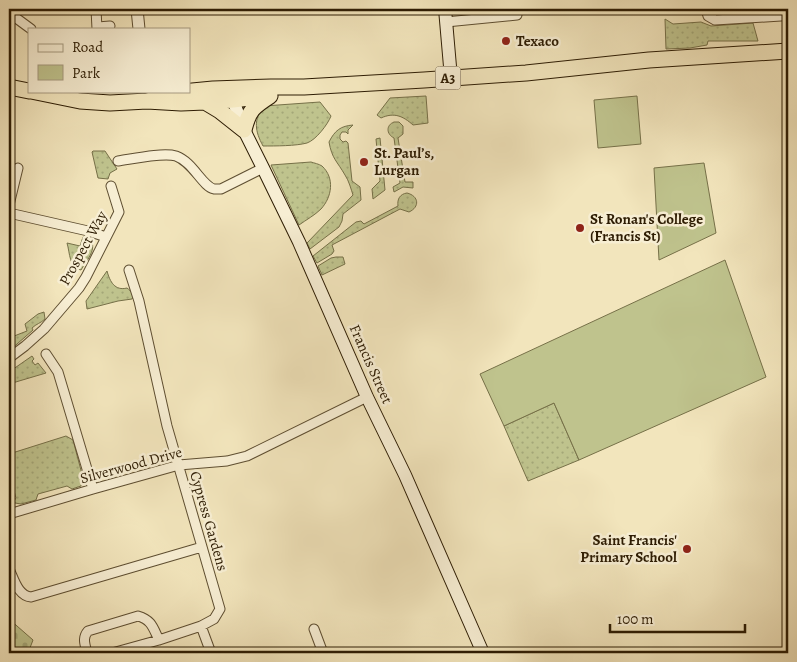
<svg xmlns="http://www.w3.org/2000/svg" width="797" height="662" font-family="Alegreya,serif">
  <defs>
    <pattern id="grass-dots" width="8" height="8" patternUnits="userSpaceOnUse" patternTransform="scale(1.25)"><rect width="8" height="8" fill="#bfc38d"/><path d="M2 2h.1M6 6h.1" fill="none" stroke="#a4a778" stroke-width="1.8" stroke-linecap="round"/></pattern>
    <pattern id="cemetery-stones" width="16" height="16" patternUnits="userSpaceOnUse" patternTransform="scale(1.25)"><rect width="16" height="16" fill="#bfc38d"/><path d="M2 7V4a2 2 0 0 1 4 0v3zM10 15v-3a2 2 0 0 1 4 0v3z" fill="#a4a778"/></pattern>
  </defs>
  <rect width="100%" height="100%" fill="#f2e5bc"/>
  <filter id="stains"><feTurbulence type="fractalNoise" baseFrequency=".004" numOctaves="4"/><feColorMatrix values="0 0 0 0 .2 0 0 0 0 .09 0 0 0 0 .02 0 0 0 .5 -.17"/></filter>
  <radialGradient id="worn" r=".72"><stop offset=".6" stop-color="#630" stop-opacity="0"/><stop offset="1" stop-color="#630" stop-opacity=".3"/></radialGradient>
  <path fill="url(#grass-dots)" stroke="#767048" d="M665,19L673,24L701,22L711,26L753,23L758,41H708L707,45L690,48L666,49Z
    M426,96L428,123L413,125C403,116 394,112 381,118L377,115L390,98Z
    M320,102L331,116C328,124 316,140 307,143C296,146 275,146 263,146C255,131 253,120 264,106Z
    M394,122H399L403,126V134L398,138L405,182H413V188L403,187L394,192L393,187L400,183L394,138C386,134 386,125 394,122Z
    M353,125L348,130V134L346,132H342L340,135V139L343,142L346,141L348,143L352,181L360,187L361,200L343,214L342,221L339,227L310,249L307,243L353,195C351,189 349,181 345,175C337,161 332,159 329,142C335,130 341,126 353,125Z
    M380,138L385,190L373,199L372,189L380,181L376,139Z
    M93,151H105L117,169L110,173L108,179L98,178L92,152Z
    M311,162C314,163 319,164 322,166C335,178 332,197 321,209C315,215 306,220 299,225L271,165Z
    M407,193C419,196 420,207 409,212L400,209L332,245L334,251L332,254L317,263L313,256L356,222L361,221L364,224L398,206C397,199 400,194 407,193Z
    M86,236C101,245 87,260 81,270C69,268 70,253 67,243L80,246L83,237Z
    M336,257H343L345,264L322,275L318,266L331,258Z
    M107,271C110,282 115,291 127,288C131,291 135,295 132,299L118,301L87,309L86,301Z
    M44,312L45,319C41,323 36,324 32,328L33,330L9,351V338L27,331L25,324L38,314Z
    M32,356L34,359L32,361L35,365L38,363L46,373L9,384V372Z
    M554,403L579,460L528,481L504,426Z
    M66,436L73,440L83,478L81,486L72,489L67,486L38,494L36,500L21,504L15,503L14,501L16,498L9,473V454Z"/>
  <path fill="url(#cemetery-stones)" stroke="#767048" d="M9,619L33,640L28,653H9Z"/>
  <path fill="#bfc38d" stroke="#767048" d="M637,96L641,144L598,148L594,100Z
    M704,163L716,233L659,260L654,168Z
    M725,260L766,377L579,460L554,403L504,426L480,374Z"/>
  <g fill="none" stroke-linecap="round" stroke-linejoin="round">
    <defs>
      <path id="minor" d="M96,9L97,29
        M706,9L708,16L715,20L781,16L788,10
        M9,14L12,15L31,29
        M446,22L517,15
        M98,27L110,26
        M118,161C132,159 163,152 176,156C193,162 202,186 214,189C216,189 219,189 221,189L263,168
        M9,205L18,168
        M9,213L88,231L106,237
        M46,354L58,372L93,489
        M9,358L25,346L44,329L79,288L86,277L119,212L111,186
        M9,514L93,489L179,465L227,461L247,456L367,397
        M9,569C14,579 18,596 31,597L202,547
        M201,626L211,653
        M314,629L323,653
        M87,653C85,644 82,638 88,631L138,616C152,620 153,628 159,640
        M112,653L159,640L201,626L214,619L220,609L167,426L139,301L129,270"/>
      <path id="tertiary" d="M137,9L139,29"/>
      <path id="secondary" d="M445,9L451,78
        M232,92L233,100L244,130L263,168L299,242L367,397L405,475L483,653"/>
      <path id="trunk" d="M9,87L29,91
        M31,91L80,101L110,103L147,101L181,103L205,102L233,100L266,96
        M147,101L182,92L213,89L271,87H304L424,80L526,73L649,60L788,51
        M205,102L220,111L244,130C249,110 253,107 270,96"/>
    </defs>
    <use href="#minor" stroke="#5e4e31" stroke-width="11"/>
    <use href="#tertiary" stroke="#5e4e31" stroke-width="13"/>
    <use href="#secondary" stroke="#2d1c03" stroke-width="14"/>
    <use href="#trunk" stroke="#2d1c03" stroke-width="17"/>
    <use href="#minor" stroke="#f7eed3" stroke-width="9"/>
    <use href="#tertiary" stroke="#f7eed3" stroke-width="11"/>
    <use href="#secondary" stroke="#f7eed3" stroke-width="12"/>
    <use href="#trunk" stroke="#f2e5bc" stroke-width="15"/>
  </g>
  <g fill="#8f2418" stroke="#f7eed3" stroke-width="2">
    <circle cx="506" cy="41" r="5"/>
    <circle cx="364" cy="162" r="5"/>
    <circle cx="580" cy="228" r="5"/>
    <circle cx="687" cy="549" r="5"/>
  </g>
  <g text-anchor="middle" stroke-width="5" stroke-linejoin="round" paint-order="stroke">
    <rect fill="#f7eed3" stroke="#6a5b41" stroke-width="1" x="435.5" y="66.5" width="25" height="23" rx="4"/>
    <g font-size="14" font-weight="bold" fill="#2d1c03">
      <text x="448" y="83">A3</text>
    </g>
    <g font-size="15" font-weight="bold" fill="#2d1c03" stroke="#f7eed3" text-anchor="start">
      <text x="516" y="46">Texaco</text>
      <text x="374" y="158">St. Paul’s,<tspan x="374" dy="17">Lurgan</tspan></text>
      <text x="590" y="224">St Ronan's College<tspan x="590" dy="17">(Francis St)</tspan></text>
      <text x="677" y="545" text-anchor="end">Saint Francis'<tspan x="677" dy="17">Primary School</tspan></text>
    </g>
    <g font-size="15" fill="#2d1c03" stroke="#f7eed3">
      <text transform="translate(83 248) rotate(-61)" y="5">Prospect Way</text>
      <text transform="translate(371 364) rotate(66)" y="5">Francis Street</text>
      <text transform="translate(131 465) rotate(-15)" y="5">Silverwood Drive</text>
      <text transform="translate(209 521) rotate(74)" y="5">Cypress Gardens</text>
    </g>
  </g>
  <rect width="797" height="662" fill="none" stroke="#f2e5bc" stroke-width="30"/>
  <rect x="10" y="10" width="777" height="642" fill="none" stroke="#2d1c03" stroke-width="2.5"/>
  <rect x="15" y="15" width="767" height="632" fill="none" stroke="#2d1c03"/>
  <rect x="28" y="28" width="162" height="65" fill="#f7eed3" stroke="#a69a80"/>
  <rect x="38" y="44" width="25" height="8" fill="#f7eed3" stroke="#a69a80"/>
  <text x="72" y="52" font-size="15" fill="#2d1c03">Road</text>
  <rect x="38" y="65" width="25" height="15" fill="#bfc38d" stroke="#a69a80"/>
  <text x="72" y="78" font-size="15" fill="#2d1c03">Park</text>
  <path d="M610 624v8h135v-8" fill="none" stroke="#2d1c03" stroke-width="2.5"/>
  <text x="617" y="624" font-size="15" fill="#2d1c03" stroke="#f7eed3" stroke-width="4" paint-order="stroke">100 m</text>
  <rect width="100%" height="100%" filter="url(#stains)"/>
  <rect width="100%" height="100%" fill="url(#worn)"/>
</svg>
